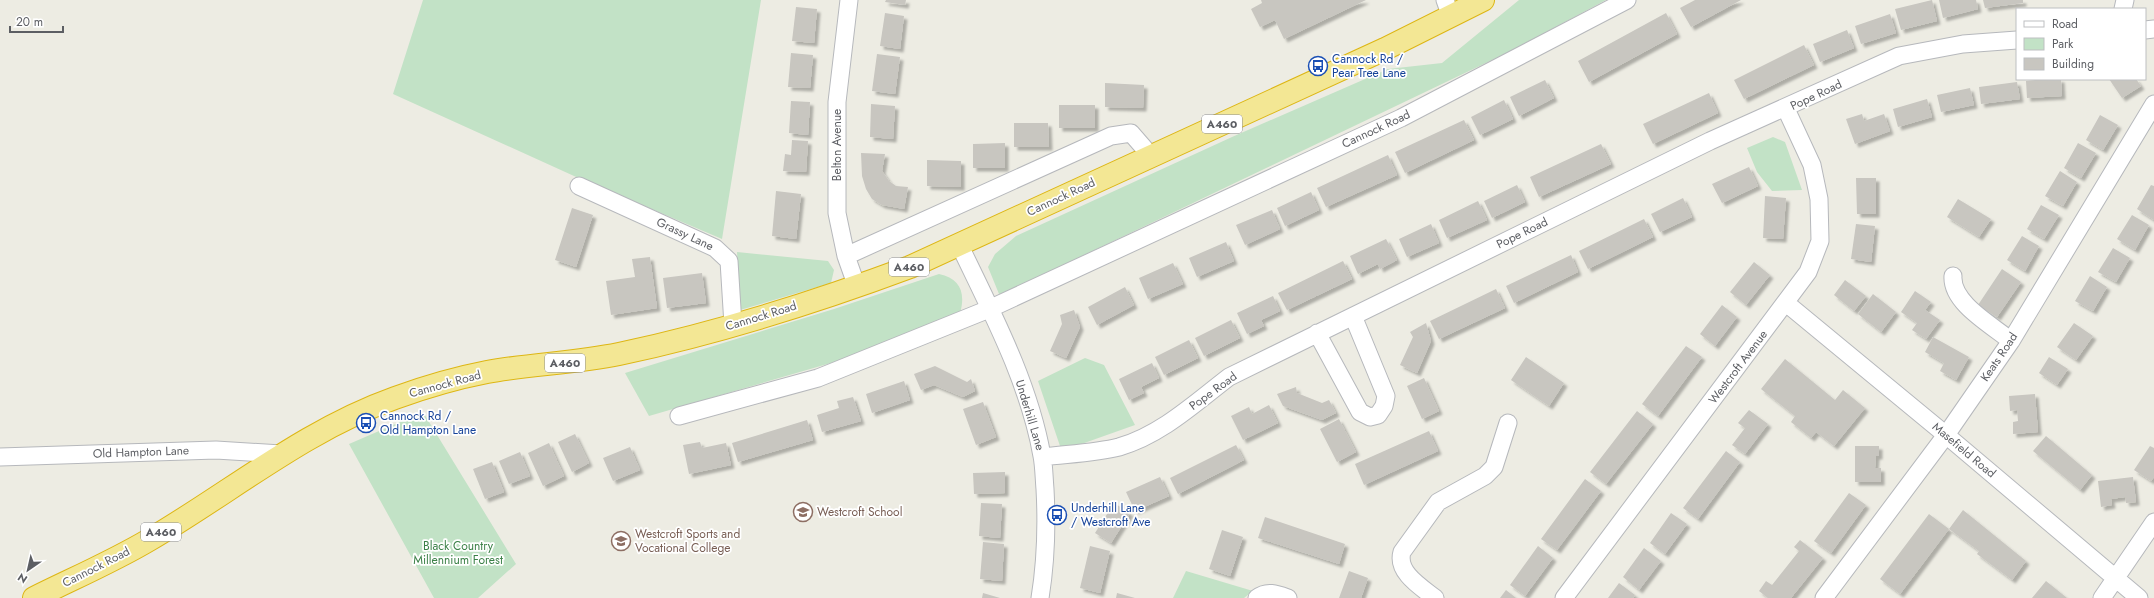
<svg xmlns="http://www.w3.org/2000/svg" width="2154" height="598" font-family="Jost,sans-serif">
  <defs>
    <filter id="shadow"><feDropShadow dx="3.5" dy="3.5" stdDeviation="1" flood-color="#0004"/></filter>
  </defs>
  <rect width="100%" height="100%" fill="#edece3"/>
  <path fill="#c2e2c6" d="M423,0H761L722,239L574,176L393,94Z
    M1519,0H1606L1513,50L1009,291L999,294L988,267L995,254L1016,236L1232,137L1388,69L1442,63Z
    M1773,137L1785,142L1802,190L1772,191L1757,172L1747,148Z
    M737,252L828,261L834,270L831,283L740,310Z
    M939,274C960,278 966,293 960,313L848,358L649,416L625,373L834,309Z
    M1085,358L1104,365L1135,425L1073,447L1060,446L1038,381Z
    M423,412L516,564L478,598H434L349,444Z
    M1186,571L1253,591L1244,598H1173Z"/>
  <path fill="#c8c6c0" filter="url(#shadow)" d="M886,0H906L905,5L885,2Z
    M1261,0H1366L1284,39L1275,20L1260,27L1251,9L1262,3Z
    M1695,0H1741L1691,27L1680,8Z
    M1932,0L1937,21L1901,30L1895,9Z
    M1939,0H1976L1978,9L1943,18Z
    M1983,0H2023V3L1985,8Z
    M796,7L817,9L814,43L792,41Z
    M885,13L904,16L900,49L880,46Z
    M1666,13L1677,34L1589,82L1578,61Z
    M1890,14L1896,33L1861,44L1855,26Z
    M1847,30L1854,48L1820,62L1813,44Z
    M1804,45L1814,65L1744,99L1734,80Z
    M791,53L813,55L810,88L788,87Z
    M877,54L900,57L895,94L872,91Z
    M2045,79H2061L2062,96L2027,98L2026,81Z
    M2109,79H2136L2141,86L2122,98Z
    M1545,80L1554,98L1519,116L1510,97Z
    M2017,82L2020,99L1981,104L1979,87Z
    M1105,83L1144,85L1143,108L1105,107Z
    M1970,88L1974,105L1941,112L1937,95Z
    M1709,93L1718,113L1653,144L1643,124Z
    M1927,99L1932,117L1898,127L1893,109Z
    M1504,100L1513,119L1480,135L1471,117Z
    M791,101L810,102L808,135L789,133Z
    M871,104L895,106L893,139L870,137Z
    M1059,105H1095V128H1059Z
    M1862,114L1864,121L1884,114L1890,131L1855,144L1846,119Z
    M2100,115L2118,125L2103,150L2086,140Z
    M1464,120L1474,140L1405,173L1395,152Z
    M1014,123H1048L1049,147H1014Z
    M792,140L808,141L806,172L783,171L785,154L791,155Z
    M1005,143V168H973V144Z
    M2078,143L2096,153L2081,178L2064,168Z
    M1601,144L1611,164L1539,197L1530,177Z
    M861,153L885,154L882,171L889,181L896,186L908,187L904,209L882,205L872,199L866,189L862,176Z
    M1388,155L1397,175L1326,207L1317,188Z
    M927,160L961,161V187L927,186Z
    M1749,167L1758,186L1722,203L1712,184Z
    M2060,171L2077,182L2063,206L2045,196Z
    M1856,178H1876V214H1857Z
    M1517,185L1525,202L1492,218L1484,201Z
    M2151,185L2154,186V220L2137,209Z
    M776,191L801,194L796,239L772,236Z
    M1311,192L1319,210L1285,226L1277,208Z
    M1765,196L1786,198L1783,239L1763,238Z
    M1683,198L1692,217L1660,232L1651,214Z
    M1958,199L1991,219L1979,237L1947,217Z
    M1478,201L1487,220L1447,238L1439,220Z
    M2041,205L2059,215L2044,239L2027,229Z
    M572,208L593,215L576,267L555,260Z
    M1272,210L1280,229L1245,245L1236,225Z
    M2132,215L2149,225L2135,250L2117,239Z
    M1644,219L1653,237L1588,269L1579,251Z
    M1431,224L1439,243L1407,257L1399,239Z
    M1856,224L1875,226L1871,262L1851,259Z
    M2022,236L2039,246L2025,271L2007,260Z
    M1386,239L1397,260L1380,269L1378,264L1358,274L1350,256Z
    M1226,242L1234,261L1197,277L1189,258Z
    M2113,248L2130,258L2116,282L2098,272Z
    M1571,255L1578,272L1514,303L1506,286Z
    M650,257L657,308L611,315L606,281L635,277L632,259Z
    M1343,261L1352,279L1287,310L1278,293Z
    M1754,262L1770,275L1746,305L1730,292Z
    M1173,263L1183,284L1148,299L1139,278Z
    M2002,269L2021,282L1997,317L1978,305Z
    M702,273L706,303L667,308L663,278Z
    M2090,276L2107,287L2093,311L2075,301Z
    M1845,280L1866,296L1854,311L1834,295Z
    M1125,287L1134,305L1097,325L1088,307Z
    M1496,289L1505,308L1439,339L1430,321Z
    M1915,291L1931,302L1925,310L1940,320L1926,339L1912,330L1917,323L1901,312Z
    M1873,294L1896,312L1881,332L1858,314Z
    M1273,296L1280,311L1261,320L1264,326L1247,334L1237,313Z
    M1722,305L1737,317L1715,346L1700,334Z
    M1074,310L1080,327L1066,358L1050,351L1062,324L1060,315Z
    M1231,320L1240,338L1204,356L1195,338Z
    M1426,323L1431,341L1417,373L1400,365L1413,337L1410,332Z
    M2074,323L2093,336L2076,360L2057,347Z
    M1933,337L1969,357L1956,380L1940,371L1944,363L1925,352Z
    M1189,340L1198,358L1164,375L1155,357Z
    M1686,346L1702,357L1658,416L1642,404Z
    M1526,357L1564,383L1549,406L1511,380Z
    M2049,357L2068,369L2057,385L2039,373Z
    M1785,359L1835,400L1843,390L1865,408L1834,446L1816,432L1811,438L1791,422L1795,416L1761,389Z
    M1152,363L1159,378L1141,387L1144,393L1129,400L1119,379Z
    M935,366L967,382L971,379L975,391L963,397L934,385L921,390L914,374Z
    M1424,378L1439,411L1422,419L1407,386Z
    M904,381L910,400L872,413L866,394Z
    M1296,387L1297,393L1322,403L1329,400L1336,413L1322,420L1283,406L1277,394Z
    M2035,394L2038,432L2013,434V422L2018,421L2017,410L2010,411L2009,396Z
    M853,397L861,421L822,432L817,415L839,408L837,401Z
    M983,402L996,437L976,445L963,409Z
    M1269,405L1278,423L1243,440L1231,416L1249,407L1252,414Z
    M1749,410L1768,424L1745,454L1732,445L1745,428L1738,423Z
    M1637,411L1653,424L1606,484L1590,472Z
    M1339,419L1356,452L1337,462L1320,429Z
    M807,420L813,440L738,462L732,443Z
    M1429,431L1438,451L1364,485L1355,464Z
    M575,434L589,463L572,472L558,442Z
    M2046,436L2092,475L2080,490L2033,451Z
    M700,442L702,448L726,443L731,465L689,474L683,445Z
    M549,443L564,476L543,486L528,453Z
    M1236,445L1244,460L1178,494L1170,478Z
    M1855,446H1879V456H1876L1875,468H1881V482H1855Z
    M2150,446L2154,448V477L2151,481L2134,470Z
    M630,447L640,470L613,481L603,458Z
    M1726,451L1740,462L1698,519L1683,508Z
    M520,452L530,476L509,484L499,461Z
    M492,462L504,492L485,499L473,469Z
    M1005,472V493L974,494L973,473Z
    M1160,477L1169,496L1135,511L1126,492Z
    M2133,477L2136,502L2126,503L2125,497L2111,499L2112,505L2101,507L2098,481Z
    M1585,479L1601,491L1557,550L1541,539Z
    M1849,493L1866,505L1831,553L1814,541Z
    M981,503L1002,504L1000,538L979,536Z
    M1114,503L1130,513L1111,543L1095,533Z
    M1963,510L2026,561L2012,580L1977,554L1979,551L1949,529L1900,594L1880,579L1929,514L1949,529Z
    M1671,513L1687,524L1665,554L1650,543Z
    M1265,517L1345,544L1339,564L1258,538Z
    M1222,530L1243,537L1230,576L1209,569Z
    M1800,540L1823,558L1791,598H1768L1759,591L1766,581L1772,585L1799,551L1794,547Z
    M983,542L1004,544L1002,581L980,579Z
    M1090,546L1110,551L1100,593L1080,588Z
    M1538,546L1553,558L1525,596L1510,585Z
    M1644,548L1661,561L1639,590L1623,577Z
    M1349,571L1368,578L1361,598H1339Z
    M2046,581L2067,598H2032Z
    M1619,583L1635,595L1633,598H1608Z
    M1506,590L1516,598H1500Z
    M983,593L1000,598H982Z
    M1117,593L1135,598H1116Z"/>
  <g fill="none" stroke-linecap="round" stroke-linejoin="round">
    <defs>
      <path id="minor" d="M849,0L837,102V213L846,256L857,287
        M1445,0L1451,17
        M2123,9L2125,0
        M2145,30L2154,29
        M579,186L715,248L729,261L733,325
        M959,244C991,311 1029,382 1042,456C1044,466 1044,478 1045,489C1047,526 1046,561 1040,598
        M846,256L1111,136L1131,133L1151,156
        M1953,276C1951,303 1992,325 2011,341
        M1786,303L1946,435L2139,598
        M1317,333L1360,412L1370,417L1378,415L1384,406L1386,396L1353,316
        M679,416L818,378L989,309L1401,118L1627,0
        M0,457L216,450L281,454
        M1043,457C1066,454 1096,453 1119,447C1161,435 1195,403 1229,377L1710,141L1899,56L1963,44L2017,40
        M1257,598C1267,590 1277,594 1288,598
        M1435,598C1421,587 1396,572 1402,552L1438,502L1485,476L1494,467L1508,423
        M1564,598L1808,272L1820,241L1819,199L1812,165L1786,109
        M1824,598L1946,435L2011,341L2154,104
        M2102,598L2154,522"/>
      <path id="highway" d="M34,598C72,579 112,562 149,540C231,492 305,430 395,398C425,387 456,378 487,372C531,364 575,363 619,354C718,333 816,302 910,267L1385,49L1483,0"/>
    </defs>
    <use href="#minor" stroke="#b6b8bc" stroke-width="19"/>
    <use href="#highway" stroke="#ddb614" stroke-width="24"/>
    <use href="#minor" stroke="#fff" stroke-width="17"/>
    <use href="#highway" stroke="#f3e794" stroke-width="22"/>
  </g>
  <defs>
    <symbol id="bus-ring" viewBox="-11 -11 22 22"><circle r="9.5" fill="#fff" stroke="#1a4fb4" stroke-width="1.5"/><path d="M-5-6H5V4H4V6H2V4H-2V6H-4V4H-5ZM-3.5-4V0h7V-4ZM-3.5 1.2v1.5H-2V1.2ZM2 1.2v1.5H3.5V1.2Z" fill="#1a4fb4"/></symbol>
    <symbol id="school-ring" viewBox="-11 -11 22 22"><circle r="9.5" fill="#fff" stroke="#8d6e63" stroke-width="1.5"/><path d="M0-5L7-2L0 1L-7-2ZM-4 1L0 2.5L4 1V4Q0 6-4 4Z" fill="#8d6e63"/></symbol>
  </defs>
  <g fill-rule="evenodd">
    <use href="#bus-ring" x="1307" y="55" width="22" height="22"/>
    <use href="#bus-ring" x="355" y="412" width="22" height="22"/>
    <use href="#school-ring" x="792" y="501" width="22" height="22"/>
    <use href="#bus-ring" x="1046" y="504" width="22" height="22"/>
    <use href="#school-ring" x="610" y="530" width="22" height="22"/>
  </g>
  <g text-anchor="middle" stroke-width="3.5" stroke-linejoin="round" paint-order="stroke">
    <g fill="#fff" stroke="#8d8e92" stroke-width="1">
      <rect x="1202" y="115" width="40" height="18" rx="3"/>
      <rect x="889" y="258" width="40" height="18" rx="3"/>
      <rect x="545" y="354" width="40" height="18" rx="3"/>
      <rect x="141" y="523" width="40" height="18" rx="3"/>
    </g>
    <g font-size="11" font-weight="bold" fill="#5c5e63">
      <text x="1222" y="128">A460</text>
      <text x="909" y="271">A460</text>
      <text x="565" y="367">A460</text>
      <text x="161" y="536">A460</text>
    </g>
    <g font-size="12" fill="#164399" stroke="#fff" text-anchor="start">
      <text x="1332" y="63">Cannock Rd /<tspan x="1332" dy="14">Pear Tree Lane</tspan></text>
      <text x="380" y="420">Cannock Rd /<tspan x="380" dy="14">Old Hampton Lane</tspan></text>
      <text x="1071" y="512">Underhill Lane<tspan x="1071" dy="14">/ Westcroft Ave</tspan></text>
    </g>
    <g font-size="12" fill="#5c5e63" stroke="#fff">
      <text transform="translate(1816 95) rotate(-25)" y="4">Pope Road</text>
      <text transform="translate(1376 129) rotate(-25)" y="4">Cannock Road</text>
      <text transform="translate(837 145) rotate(-90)" y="4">Belton Avenue</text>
      <text transform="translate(1061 197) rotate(-25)" y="4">Cannock Road</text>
      <text transform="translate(1522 233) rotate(-26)" y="4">Pope Road</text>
      <text transform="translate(685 234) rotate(25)" y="4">Grassy Lane</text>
      <text transform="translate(761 316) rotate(-17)" y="4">Cannock Road</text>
      <text transform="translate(1999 357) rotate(-56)" y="4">Keats Road</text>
      <text transform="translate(1738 367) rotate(-53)" y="4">Westcroft Avenue</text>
      <text transform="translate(445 384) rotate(-15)" y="4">Cannock Road</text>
      <text transform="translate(1213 391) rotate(-36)" y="4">Pope Road</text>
      <text transform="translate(1030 415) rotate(73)" y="4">Underhill Lane</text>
      <text transform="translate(1964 450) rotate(40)" y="4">Masefield Road</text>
      <text transform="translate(141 452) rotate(-2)" y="4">Old Hampton Lane</text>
      <text transform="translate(96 567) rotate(-27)" y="4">Cannock Road</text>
    </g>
    <g font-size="12" fill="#785e54" stroke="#fff" text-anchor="start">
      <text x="817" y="516">Westcroft School</text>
      <text x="635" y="538">Westcroft Sports and<tspan x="635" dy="14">Vocational College</tspan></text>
    </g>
    <g font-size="12" fill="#3c8148" stroke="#fff">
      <text x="458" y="550">Black Country<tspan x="458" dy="14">Millennium Forest</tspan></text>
    </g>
  </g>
  <rect x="2016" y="8" width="130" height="72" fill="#ffffff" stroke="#bebfc1"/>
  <rect x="2024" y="21" width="20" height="6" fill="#ffffff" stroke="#bebfc1"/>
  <text x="2052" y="28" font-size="12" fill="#5c5e63">Road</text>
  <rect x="2024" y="38" width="20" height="12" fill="#c2e2c6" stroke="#bebfc1"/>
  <text x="2052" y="48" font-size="12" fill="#5c5e63">Park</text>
  <rect x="2024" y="58" width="20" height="12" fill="#c8c6c0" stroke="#bebfc1"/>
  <text x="2052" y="68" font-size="12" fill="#5c5e63">Building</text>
  <g transform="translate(28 570) rotate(214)" stroke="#ffffff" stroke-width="3" paint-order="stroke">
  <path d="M0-3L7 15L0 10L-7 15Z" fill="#5c5e63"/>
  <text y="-6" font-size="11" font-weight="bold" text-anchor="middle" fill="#5c5e63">N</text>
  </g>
  <path d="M10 26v6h53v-6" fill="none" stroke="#5c5e63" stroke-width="2"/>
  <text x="16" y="26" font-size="12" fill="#5c5e63" stroke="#ffffff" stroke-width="3" paint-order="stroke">20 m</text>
</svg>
